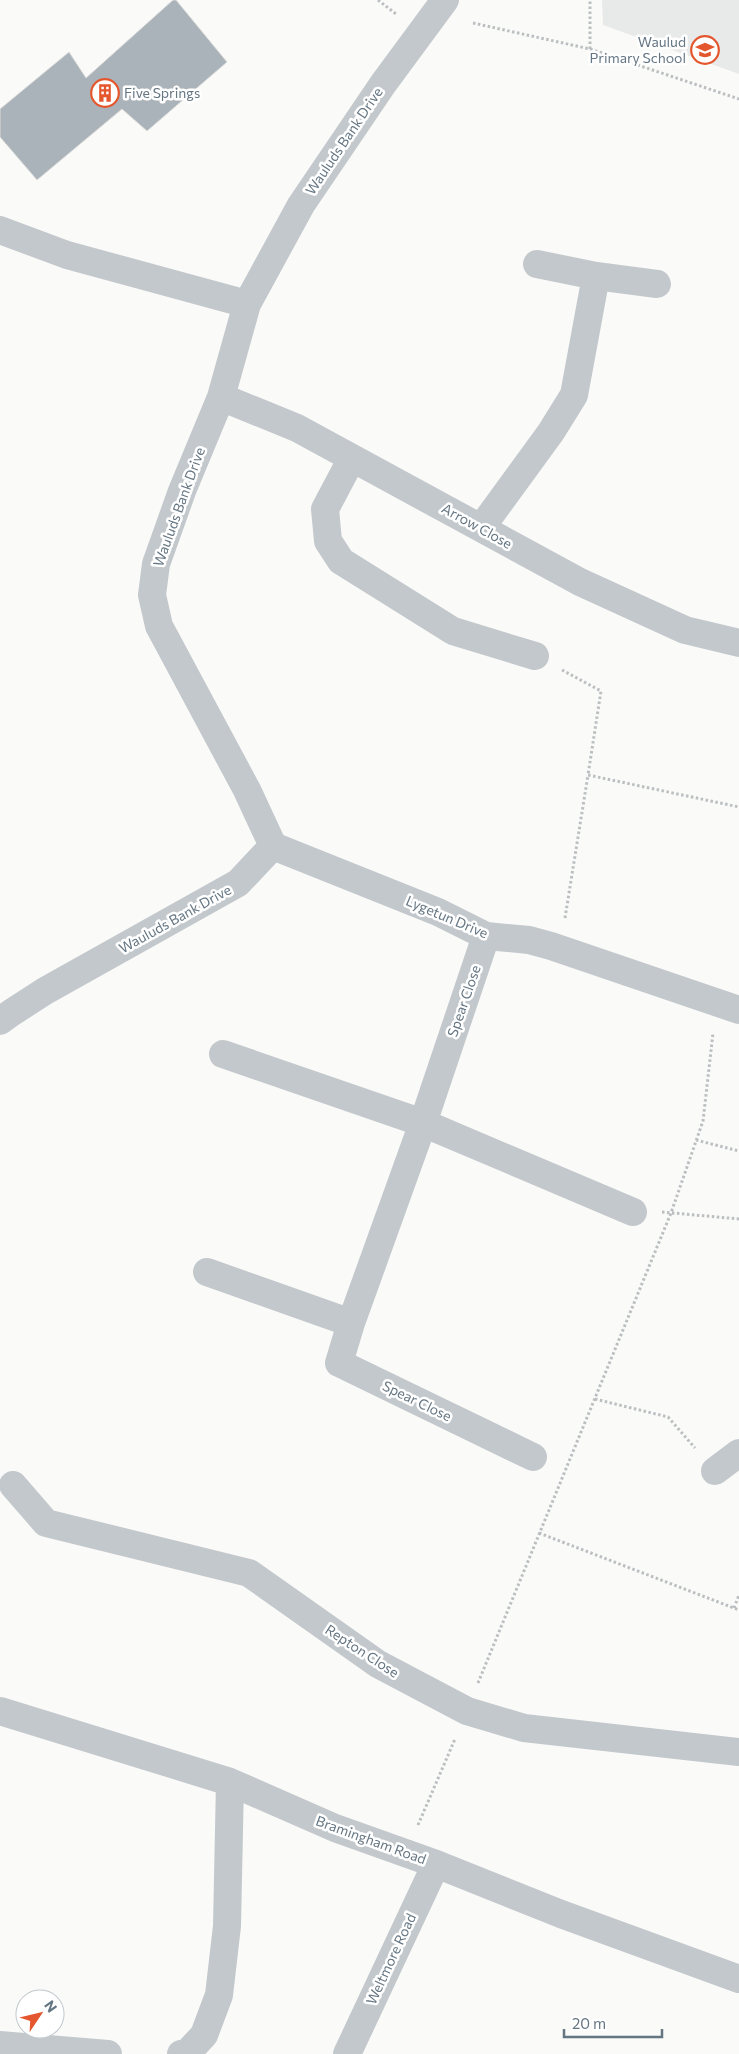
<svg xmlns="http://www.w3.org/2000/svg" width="739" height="2054" font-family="Commissioner,sans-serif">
  <rect width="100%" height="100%" fill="#fafaf8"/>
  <path fill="#e8e9e9" d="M602,0H739V74L603,25Z"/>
  <path fill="#aab3b9" stroke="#dcdcda" d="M173,0H176L227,62L147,131L122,109L37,180L0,137V109L69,52L86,78Z"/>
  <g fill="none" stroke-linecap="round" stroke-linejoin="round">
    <path stroke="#bbbfc2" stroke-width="3" stroke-dasharray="2.5 2.5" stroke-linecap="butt" d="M378,0L396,14
      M473,23L590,49L739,99
      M590,49V0
      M562,670L601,691L588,775
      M565,918L588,775L739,807
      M696,1140L739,1151
      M662,1212L739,1219
      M595,1399L668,1417L695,1448
      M539,1533L739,1610
      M734,1608L739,1595
      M478,1683L671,1213L703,1121L713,1033
      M418,1825L455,1739"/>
    <path stroke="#c3c8cc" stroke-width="28" d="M0,230L67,255L247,304
      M537,264L596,276L657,284
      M221,397L297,428L580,582L685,630L739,643
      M352,458L325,509L328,541L341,561L453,631L535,656
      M481,528L551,432L574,395L596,276
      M273,846L247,790L159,626L152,595L156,564L182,491L221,397L247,304L301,205L383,84L445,0
      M273,846L438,912L486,936L529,940L551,946L739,1010
      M486,936L423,1123L351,1323L339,1363L533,1457
      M0,1021L11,1013L45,991L238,883L273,846
      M223,1054L423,1123L633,1212
      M207,1272L351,1323
      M715,1471L739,1453
      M13,1485L46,1523L249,1573L378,1664L467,1711L524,1728L739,1752
      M0,1711L230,1782L335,1828L436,1864L561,1914L739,1979
      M0,2045L108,2054
      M181,2054L188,2052L204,2035L219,1995L227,1926L230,1782
      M347,2054L436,1864"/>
  </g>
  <defs>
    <symbol id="school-ring" viewBox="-11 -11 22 22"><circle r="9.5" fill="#fff" stroke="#e4572e" stroke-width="1.5"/><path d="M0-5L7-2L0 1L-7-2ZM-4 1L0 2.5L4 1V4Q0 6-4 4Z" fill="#e4572e"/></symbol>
    <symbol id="building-ring" viewBox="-11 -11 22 22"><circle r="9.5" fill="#fff" stroke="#e4572e" stroke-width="1.5"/><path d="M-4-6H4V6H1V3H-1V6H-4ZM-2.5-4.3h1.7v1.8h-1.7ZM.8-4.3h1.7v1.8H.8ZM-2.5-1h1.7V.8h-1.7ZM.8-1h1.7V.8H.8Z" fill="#e4572e"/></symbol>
  </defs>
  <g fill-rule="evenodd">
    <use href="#school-ring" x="689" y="34" width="32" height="32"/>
    <use href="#building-ring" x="89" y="77" width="32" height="32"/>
  </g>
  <g text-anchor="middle" stroke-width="5" stroke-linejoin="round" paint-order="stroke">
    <g font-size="14" fill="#657683" stroke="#fff" text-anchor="end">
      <text x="686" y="47">Waulud<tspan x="686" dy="16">Primary School</tspan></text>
      <text x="124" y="98" text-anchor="start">Five Springs</text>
    </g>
    <g font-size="14" fill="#657683" stroke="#fff">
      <text transform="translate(344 141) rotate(-56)" y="5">Wauluds Bank Drive</text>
      <text transform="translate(179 507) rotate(-70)" y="5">Wauluds Bank Drive</text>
      <text transform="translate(477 526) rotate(29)" y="5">Arrow Close</text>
      <text transform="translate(447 917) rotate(23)" y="5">Lygetun Drive</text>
      <text transform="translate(175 919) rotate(-29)" y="5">Wauluds Bank Drive</text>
      <text transform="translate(464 1001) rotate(-71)" y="5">Spear Close</text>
      <text transform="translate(417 1401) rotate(26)" y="5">Spear Close</text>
      <text transform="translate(362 1651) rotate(33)" y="5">Repton Close</text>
      <text transform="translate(371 1840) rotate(20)" y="5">Bramingham Road</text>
      <text transform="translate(391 1959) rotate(-65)" y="5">Weltmore Road</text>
    </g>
  </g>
  <g transform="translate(40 2014) rotate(55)"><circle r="24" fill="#ffffff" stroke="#c1c8cd"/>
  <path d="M0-4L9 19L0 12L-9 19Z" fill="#e4572e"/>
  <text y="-8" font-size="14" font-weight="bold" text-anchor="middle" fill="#657683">N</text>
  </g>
  <path d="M564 2029v8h98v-8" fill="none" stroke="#657683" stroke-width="2.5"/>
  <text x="572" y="2029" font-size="15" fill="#657683" stroke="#ffffff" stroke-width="4" paint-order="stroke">20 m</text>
</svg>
